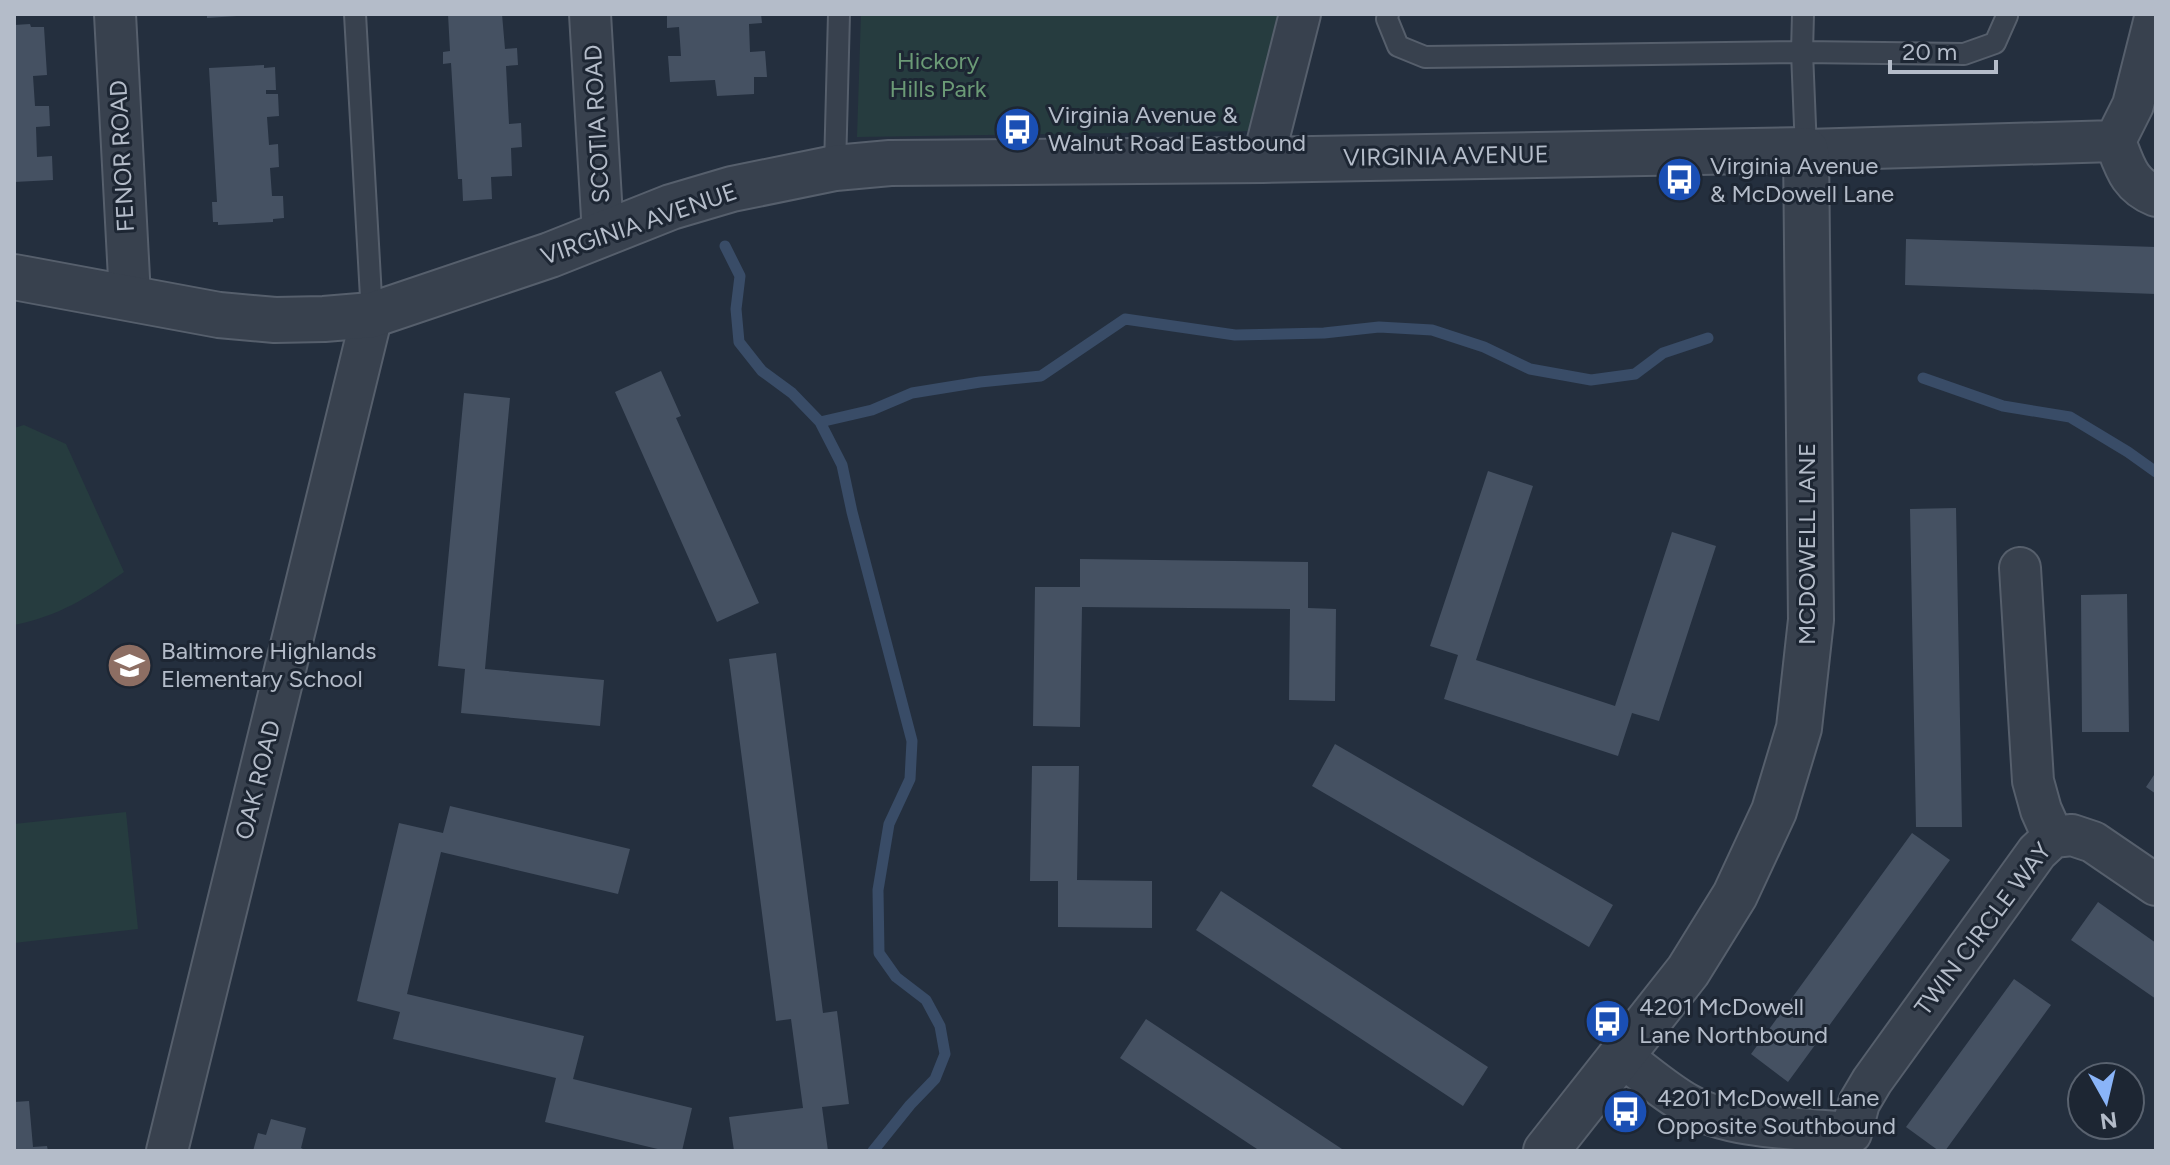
<svg xmlns="http://www.w3.org/2000/svg" width="2170" height="1165" font-family="Figtree,sans-serif">
  <rect width="100%" height="100%" fill="#242f3e"/>
  <path fill="#263c3f" d="M861,14H1285L1254,131L857,137Z
    M24,425L66,444L124,572C87,598 59,616 14,625V428Z
    M126,812L138,929L14,943V824Z"/>
  <g fill="none" stroke-linecap="round" stroke-linejoin="round">
    <path stroke="#394c67" stroke-width="11" d="M725,246L740,276L736,309L739,342L762,371L792,393L820,422L842,465L852,512L912,741L910,779L889,824L878,890L879,953L896,977L926,1000L940,1026L945,1054L935,1079L910,1105L873,1151
      M1923,378L2003,406L2070,417L2128,452L2156,472
      M820,422L872,410L912,393L980,382L1041,376L1125,319L1235,335L1324,333L1379,327L1432,330L1484,347L1530,369L1591,380L1635,374L1663,353L1708,338"/>
  </g>
  <path fill="#455162" d="M207,14H237V16L207,18Z
    M448,14H502L505,49L517,48L518,65L506,66L509,124L521,123L522,147L511,148L512,176L491,177L492,199L463,201L462,179H458L451,63L443,64V52L450,51Z
    M667,14H761L762,23L749,24L750,52L765,51L767,77H754V94L717,96L715,80L670,82L668,56H681L679,27L667,28Z
    M30,24L31,27H44L47,75L33,76L35,106H49L50,126L36,127L37,157L52,156L53,180L14,182V25Z
    M264,65V68L275,67L276,90H266V94H278L279,116L267,117L269,145L278,144L279,167L270,168L272,196H283L284,218L273,219V222L218,225V222H213L212,202H217L209,68Z
    M1906,239L2156,247V294L1905,285Z
    M661,371L681,416L676,418L759,603L717,622L615,392Z
    M464,393L510,398L485,669L604,680L600,726L461,713L465,669L438,666Z
    M1488,471L1533,486L1476,660L1615,706L1672,532L1716,546L1659,721L1632,713L1618,756L1444,699L1458,655L1430,646Z
    M1956,508L1962,827H1916L1910,509Z
    M1080,559L1308,562V608L1336,609L1335,701L1289,700L1290,609L1082,607L1080,727L1033,726L1035,587H1080Z
    M2127,594L2129,732H2082L2081,595Z
    M776,653L823,1013L837,1011L849,1104L822,1107L828,1151H734L729,1117L803,1108L791,1019L776,1021L729,659Z
    M1335,744L1613,905L1589,947L1312,786Z
    M1032,766H1079L1077,880L1152,881V928L1058,927V881H1030Z
    M2156,772V794L2146,787Z
    M450,806L630,849L618,894L441,852L407,994L584,1036L573,1079L692,1108L682,1151H666L545,1122L556,1078L393,1039L400,1012L357,1001L399,823L443,833Z
    M1912,833L1950,860L1788,1082L1751,1054Z
    M1221,891L1488,1067L1463,1106L1196,930Z
    M2098,902L2156,943V999L2071,940Z
    M2014,979L2051,1005L1945,1151H1939L1906,1127Z
    M1146,1019L1345,1151H1260L1120,1058Z
    M29,1101L33,1147L47,1146L48,1151H14V1102Z
    M271,1119L306,1128L301,1148L307,1151H253L258,1133L266,1135Z"/>
  <g fill="none" stroke-linecap="round" stroke-linejoin="round">
    <defs>
      <path id="service" d="M355,14L372,315
        M1388,14L1387,19L1398,46L1425,57L1802,52L1964,54L1995,43L2007,16L2006,14
        M1803,14L1802,52L1806,150
        M835,168L839,14"/>
      <path id="minor" d="M115,14L130,297
        M590,14L603,234
        M2115,141L2133,105L2156,14
        M1806,150L2115,141C2125,167 2129,185 2156,196
        M1263,160L1300,14
        M2053,837L2072,835L2093,842L2156,885
        M1622,1057C1643,1072 1664,1091 1687,1104C1733,1130 1800,1128 1851,1133L1859,1103L1872,1081L2037,852L2053,837L2041,810L2033,781L2020,568
        M167,1151L372,315"/>
      <path id="tertiary" d="M14,277L219,315L275,320L324,319L372,315L550,255L671,207L732,189L835,168L890,163L1263,160L1806,150L1811,620L1799,728L1774,811L1735,895L1688,971L1546,1151"/>
    </defs>
    <use href="#service" stroke="#565f6c" stroke-width="24"/>
    <use href="#minor" stroke="#565f6c" stroke-width="44"/>
    <use href="#tertiary" stroke="#565f6c" stroke-width="48"/>
    <use href="#service" stroke="#38414e" stroke-width="20"/>
    <use href="#minor" stroke="#38414e" stroke-width="40"/>
    <use href="#tertiary" stroke="#38414e" stroke-width="44"/>
  </g>
  <defs>
    <symbol id="bus-disc" viewBox="-11 -11 22 22"><circle r="9.5" fill="#1a4fb4" stroke="#1d2633"/><path d="M-5-6H5V4H4V6H2V4H-2V6H-4V4H-5ZM-3.5-4V0h7V-4ZM-3.5 1.2v1.5H-2V1.2ZM2 1.2v1.5H3.5V1.2Z" fill="#fff"/></symbol>
    <symbol id="school-disc" viewBox="-11 -11 22 22"><circle r="9.5" fill="#8d6e63" stroke="#1d2633"/><path d="M0-5L7-2L0 1L-7-2ZM-4 1L0 2.5L4 1V4Q0 6-4 4Z" fill="#fff"/></symbol>
  </defs>
  <g fill-rule="evenodd">
    <use href="#bus-disc" x="992" y="104" width="51" height="51"/>
    <use href="#bus-disc" x="1654" y="154" width="51" height="51"/>
    <use href="#school-disc" x="104" y="640" width="51" height="51"/>
    <use href="#bus-disc" x="1582" y="996" width="51" height="51"/>
    <use href="#bus-disc" x="1600" y="1086" width="51" height="51"/>
  </g>
  <g text-anchor="middle" stroke-width="6" stroke-linejoin="round" paint-order="stroke">
    <g font-size="24" fill="#6b9a76" stroke="#1d2633">
      <text x="938" y="69">Hickory<tspan x="938" dy="28">Hills Park</tspan></text>
    </g>
    <g font-size="24" fill="#b4bcc9" stroke="#1d2633" text-anchor="start">
      <text x="1048" y="123">Virginia Avenue &amp;<tspan x="1048" dy="28">Walnut Road Eastbound</tspan></text>
      <text x="1710" y="174">Virginia Avenue<tspan x="1710" dy="28">&amp; McDowell Lane</tspan></text>
      <text x="161" y="659">Baltimore Highlands<tspan x="161" dy="28">Elementary School</tspan></text>
      <text x="1639" y="1015">4201 McDowell<tspan x="1639" dy="28">Lane Northbound</tspan></text>
      <text x="1657" y="1106">4201 McDowell Lane<tspan x="1657" dy="28">Opposite Southbound</tspan></text>
    </g>
    <g font-size="24" fill="#b4bcc9" stroke="#1d2633">
      <text transform="translate(597 124) rotate(-93)" y="8">SCOTIA ROAD</text>
      <text transform="translate(122 156) rotate(-93)" y="8">FENOR ROAD</text>
      <text transform="translate(1446 156) rotate(-1)" y="8">VIRGINIA AVENUE</text>
      <text transform="translate(639 224) rotate(-19)" y="8">VIRGINIA AVENUE</text>
      <text transform="translate(1807 544) rotate(-90)" y="8">MCDOWELL LANE</text>
      <text transform="translate(258 780) rotate(-76)" y="8">OAK ROAD</text>
      <text transform="translate(1983 929) rotate(-53)" y="8">TWIN CIRCLE WAY</text>
    </g>
  </g>
  <rect width="2170" height="1165" fill="none" stroke="#b4bcc9" stroke-width="32"/>
  <g transform="translate(2106 1101) rotate(172)"><circle r="38" fill="#1d2633" stroke="#59626f" stroke-width="2"/>
  <path d="M0-6L14 30L0 20L-14 30Z" fill="#8ab4f8"/>
  <text y="-12" font-size="22" font-weight="bold" text-anchor="middle" fill="#b4bcc9">N</text>
  </g>
  <path d="M1890 60v12h106v-12" fill="none" stroke="#b4bcc9" stroke-width="4"/>
  <text x="1902" y="60" font-size="24" fill="#b4bcc9" stroke="#1d2633" stroke-width="6" paint-order="stroke">20 m</text>
</svg>
